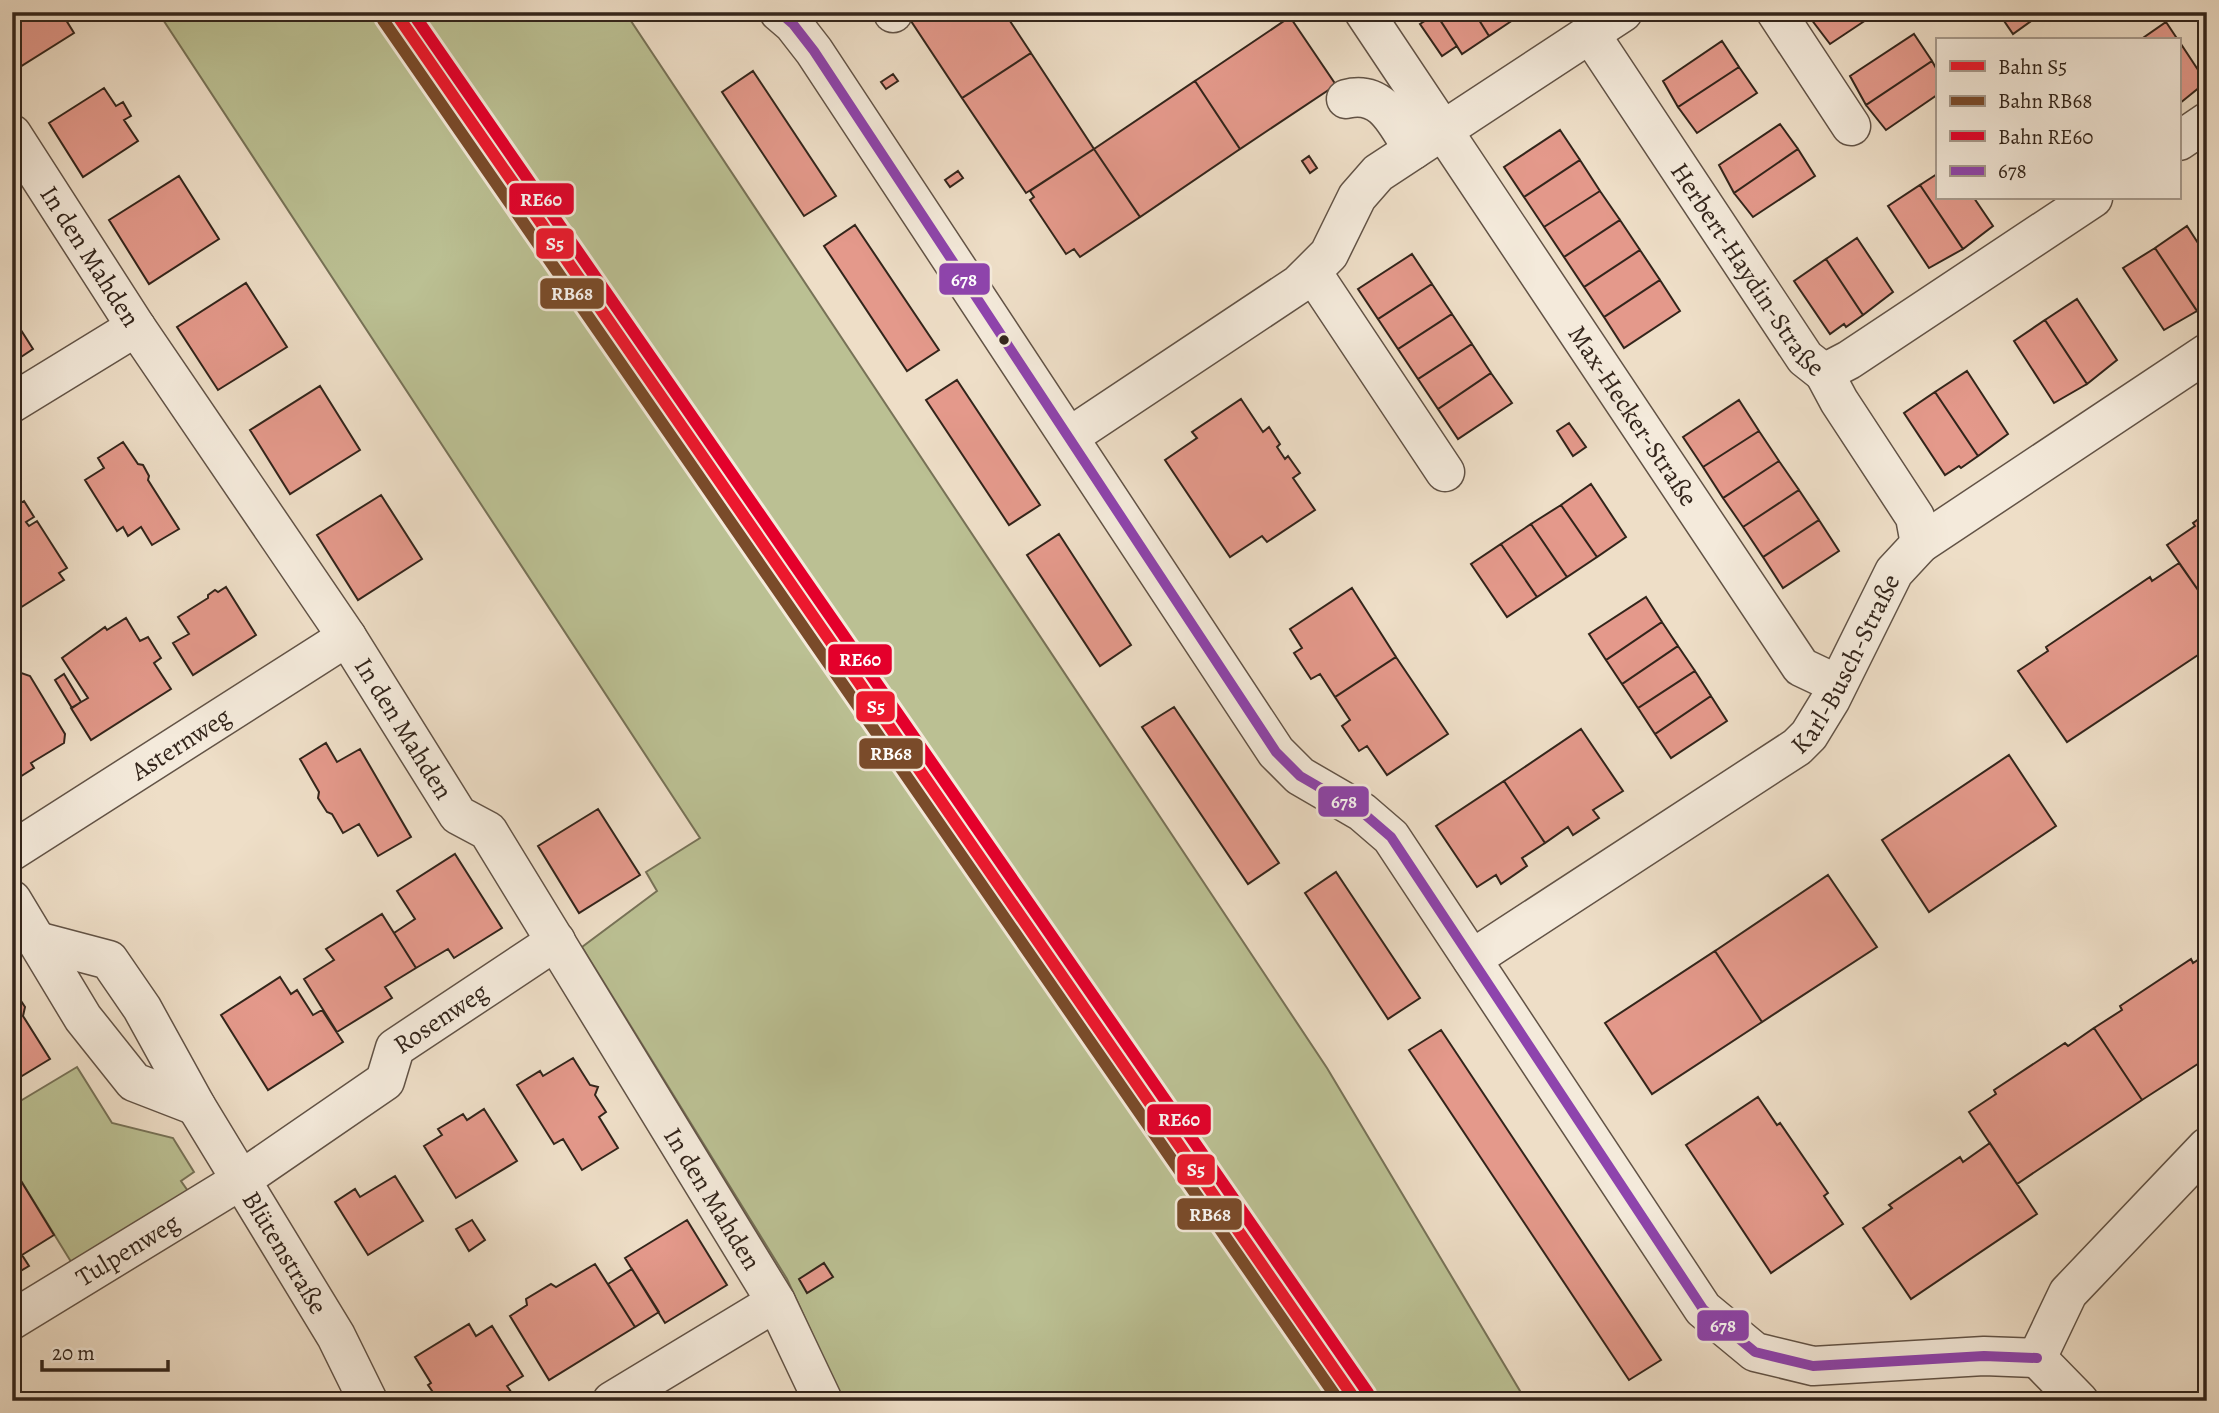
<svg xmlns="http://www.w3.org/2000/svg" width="2219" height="1413" font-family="Alegreya,serif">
  <rect width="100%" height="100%" fill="#eedec7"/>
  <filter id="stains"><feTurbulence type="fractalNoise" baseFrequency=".00286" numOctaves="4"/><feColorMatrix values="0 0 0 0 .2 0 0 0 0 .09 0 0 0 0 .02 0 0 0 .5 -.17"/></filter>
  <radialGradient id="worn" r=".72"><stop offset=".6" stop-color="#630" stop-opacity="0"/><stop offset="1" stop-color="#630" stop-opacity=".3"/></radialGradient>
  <path fill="#bbc093" stroke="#777257" stroke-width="2" d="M158,12H625L1327,1068L1526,1401H843L787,1279L582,947L657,891L646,872L700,838Z
    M77,1067L112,1123L173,1138L194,1172L181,1181L190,1194L73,1265L12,1166V1106Z"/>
  <path fill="#e4998b" stroke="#33251b" stroke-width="2" d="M12,12H61L74,33L15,70L12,65Z
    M905,12H1004L1031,53L962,98Z
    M1435,12H1474L1489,36L1462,54Z
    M1474,12H1513L1516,18L1489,36Z
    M1821,12H1878L1830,44L1811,19Z
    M1998,12H2044L2013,34Z
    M1436,14L1457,46L1442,56L1420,24Z
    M1290,17L1336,85L1240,149L1195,81Z
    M2166,22L2178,40H2140Z
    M1914,34L1932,61L1866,105L1850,76Z
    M1722,41L1739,67L1678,107L1663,81Z
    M2179,41L2206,82L2179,104Z
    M1031,53L1094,149L1026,193L962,98Z
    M1932,61L1937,70V95L1886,130L1866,105Z
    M1739,67L1757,93L1697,133L1678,107Z
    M753,71L836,196L804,216L722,92Z
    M893,74L898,81L886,89L881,82Z
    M1195,81L1240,149L1140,217L1094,149Z
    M104,88L116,106L123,102L131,116L124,120L138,141L83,177L49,123Z
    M1780,124L1798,149L1734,193L1719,165Z
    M1560,130L1580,160L1524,197L1504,167Z
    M1094,149L1140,217L1080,257L1074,249L1066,254L1030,200L1034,197L1030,191Z
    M1798,149L1815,176L1753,217L1734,193Z
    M1309,156L1317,168L1310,173L1302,161Z
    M1580,160L1600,191L1544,227L1524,197Z
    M958,171L963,178L950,187L945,180Z
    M1937,174V198H1974L1993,226L1963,249L1920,185Z
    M179,176L219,239L149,284L109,220Z
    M1920,185L1963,249L1929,268L1888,206Z
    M1600,191L1620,220L1564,257L1544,227Z
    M1620,220L1640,250L1584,287L1564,257Z
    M855,225L939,350L907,371L824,246Z
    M2187,226L2207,257V304L2197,311L2155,248Z
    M1857,238L1893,292L1863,315L1826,259Z
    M2155,248L2197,311L2164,330L2123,268Z
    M1640,250L1660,280L1604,317L1584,287Z
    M1412,254L1432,284L1378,319L1358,289Z
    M1826,259L1863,315L1846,327L1844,324L1830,334L1794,281Z
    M1660,280L1680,311L1624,348L1604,317Z
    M246,283L287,347L218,390L177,327Z
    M1432,284L1452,314L1398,349L1378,319Z
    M2077,299L2117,360L2087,384L2045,320Z
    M1452,314L1472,344L1418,379L1398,349Z
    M12,316L33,349L12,363Z
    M2045,320L2087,384L2054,403L2014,341Z
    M1472,344L1491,373L1438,409L1418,379Z
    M1967,371L2008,434L1978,456L1935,392Z
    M1491,373L1512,403L1458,439L1438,409Z
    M957,380L1040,505L1009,525L926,400Z
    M320,386L360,450L290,494L250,430Z
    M1935,392L1978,456L1961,468L1959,466L1945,475L1904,413Z
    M1241,399L1263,432L1269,427L1280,444L1277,447L1285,459L1288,456L1300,473L1293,478L1315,510L1267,542L1262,536L1230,557L1165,460L1197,438L1192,432Z
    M1739,400L1759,431L1703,467L1683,437Z
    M1569,423L1586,447L1573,456L1557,431Z
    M1759,431L1779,461L1723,498L1703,467Z
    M123,442L138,464L143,465L149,476L148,480L179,529L152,545L141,527L128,536L123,527L117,531L85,480L104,468L98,458Z
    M1779,461L1799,490L1743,527L1723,498Z
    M1591,484L1626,537L1597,557L1561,505Z
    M1799,490L1819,520L1763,557L1743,527Z
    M381,495L422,559L358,600L317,535Z
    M24,501L34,517L26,522L29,526L37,521L67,568L59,573L64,580L12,613V508Z
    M1561,505L1597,557L1567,577L1531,524Z
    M2207,513V603L2167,545L2195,526L2193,523Z
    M1819,520L1839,551L1783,588L1763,557Z
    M1531,524L1567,577L1537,597L1501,544Z
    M1059,534L1131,645L1100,666L1027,555Z
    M1501,544L1537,597L1507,617L1471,564Z
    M2179,563L2207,603V649L2067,742L2018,671L2048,651L2046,647L2150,577L2152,581Z
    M226,587L256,635L193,675L173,643L189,634L178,617L208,598V595L215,590L218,592Z
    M1352,588L1396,657L1335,697L1320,674L1311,679L1294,653L1302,648L1290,629Z
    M1646,597L1662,622L1606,660L1589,634Z
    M126,618L140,641L148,637L161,658L154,663L171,689L91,740L71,708L88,698L62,658L105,627L107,630Z
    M1662,622L1678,646L1622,684L1606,660Z
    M1678,646L1695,671L1638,708L1622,684Z
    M1396,657L1448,734L1387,775L1367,746L1359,751L1342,726L1350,720L1335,697Z
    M12,659L21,673L30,676L65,734L64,743L31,763L34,768L12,782Z
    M1695,671L1711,696L1655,734L1638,708Z
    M64,674L81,702L72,708L55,680Z
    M1711,696L1727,721L1671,758L1655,734Z
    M1174,707L1279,863L1248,884L1142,727Z
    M1581,729L1623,791L1593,810L1599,818L1573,835L1568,827L1545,843L1504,781Z
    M326,743L337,762L360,749L411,837L378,856L359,824L343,833L332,814L327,812L318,798L319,792L300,759Z
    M2009,755L2056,826L1929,912L1882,840Z
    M1504,781L1545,843L1522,858L1527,866L1501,884L1496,875L1477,887L1436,826Z
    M598,809L640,875L579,913L538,846Z
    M455,854L502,928L454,958L448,949L416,968L394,933L415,919L397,891Z
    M1336,872L1420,998L1388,1019L1305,893Z
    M1828,875L1877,947L1762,1022L1715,951Z
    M382,914L416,968L385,987L392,998L337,1032L304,979L334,960L326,949Z
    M1715,951L1762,1022L1652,1094L1605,1023Z
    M2207,954V1058L2142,1100L2094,1028L2122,1010L2120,1006L2191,959L2193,963Z
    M280,977L291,994L297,990L313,1015L322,1010L343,1042L268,1090L221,1015Z
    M12,994L17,995L25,1007L23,1016L50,1059L12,1082Z
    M2094,1028L2142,1100L2017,1184L1969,1112L1996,1094L1994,1090L2065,1043L2068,1046Z
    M1441,1030L1661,1360L1629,1380L1409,1050Z
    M573,1058L590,1085L598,1087L595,1095L606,1112L599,1117L618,1148L582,1170L563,1139L554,1144L517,1085L540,1071L543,1076Z
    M1758,1097L1777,1125L1780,1123L1828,1193L1824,1196L1843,1224L1771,1273L1686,1145Z
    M484,1109L517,1161L456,1198L424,1146L442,1135L438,1129L463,1114L467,1120Z
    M1990,1143L2037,1214L1911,1299L1863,1228L1892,1208L1889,1205L1960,1157L1963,1162Z
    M395,1176L423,1221L368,1255L335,1202L355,1189L360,1197Z
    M21,1181L54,1235L22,1255L29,1266L12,1276V1187Z
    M472,1220L485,1240L469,1251L456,1229Z
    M687,1220L727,1285L665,1323L625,1258Z
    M824,1263L833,1277L807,1293L799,1279Z
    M595,1264L635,1327L549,1380L510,1316L527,1305L526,1299L551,1284L556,1287Z
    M632,1269L659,1312L635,1327L608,1284Z
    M469,1324L476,1336L492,1326L523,1376L507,1386L516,1399L513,1401H439L428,1385L431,1383L415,1357Z"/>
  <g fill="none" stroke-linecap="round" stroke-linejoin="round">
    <defs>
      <g id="minor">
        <path d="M779,12L793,24L814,51L1276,752L1300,776L1362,812L1391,837L1703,1309L1755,1352L1813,1366L1984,1356L2037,1358"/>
        <path d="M893,12V13"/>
        <path id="s1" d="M1364,12L1801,667L1837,684"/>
        <path d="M1776,12L1851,126"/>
        <path id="s2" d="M1591,35L1805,358L1824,373L1849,360L2093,198"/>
        <path d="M1346,99C1383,89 1397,125 1413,150"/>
        <path id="s3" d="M12,134L136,327L347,637L458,815L488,831L776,1302L823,1401"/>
        <path d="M2179,141L2207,122"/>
        <path d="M1312,272L1445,472"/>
        <path d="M1824,373L1839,401L1915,517L1920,544"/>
        <path d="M12,403L136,327"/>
        <path d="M1069,437L1299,284L1329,254L1357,197L1378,173L1623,12"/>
        <path id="s4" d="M12,851L347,637"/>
        <path d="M12,900L83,1018L134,1082L196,1106"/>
        <path id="s5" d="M37,941L109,960L142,1008L196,1106L336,1336L368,1401"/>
        <path id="s6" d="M1472,959L1797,747L1809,735L1831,699L1894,572L1920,544L2207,353"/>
        <path id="s7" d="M12,1320L241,1180L385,1081L395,1048L556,941"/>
        <path d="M2037,1358L2068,1293L2207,1147"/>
        <path d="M2037,1358L2079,1401"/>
        <path d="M612,1401L776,1302"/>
      </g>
    </defs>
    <use href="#minor" stroke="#625346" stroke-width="41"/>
    <use href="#minor" stroke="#f4eadb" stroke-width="38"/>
    <defs>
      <path id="bus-1" d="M779,12L793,24L814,51L1276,752L1300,776L1362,812L1391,837L1703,1309L1755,1352L1813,1366L1984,1356L2037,1358"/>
    </defs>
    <use href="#bus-1" stroke="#f4eadb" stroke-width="16"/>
    <use href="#bus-1" stroke="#8e44ad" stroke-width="10"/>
    <defs>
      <path id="rail-1" d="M395,12L1356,1401"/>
      <path id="rail-2" d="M383,20L1339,1401"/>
      <path id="rail-3" d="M412,12L1368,1393"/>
    </defs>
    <use href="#rail-1" stroke="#f4eadb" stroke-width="18"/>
    <use href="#rail-2" stroke="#f4eadb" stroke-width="18"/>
    <use href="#rail-3" stroke="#f4eadb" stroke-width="18"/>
    <use href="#rail-1" stroke="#ec192e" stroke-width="12"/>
    <use href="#rail-2" stroke="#7a4b2a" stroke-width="12"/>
    <use href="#rail-3" stroke="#e4002b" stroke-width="12"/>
  </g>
  <circle fill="#33251b" stroke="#f4eadb" stroke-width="2.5" cx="1004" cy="340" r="6"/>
  <g text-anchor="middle" stroke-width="6" stroke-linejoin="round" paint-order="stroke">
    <g font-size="26" fill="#33251b" stroke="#f4eadb">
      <text dy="9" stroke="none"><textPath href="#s3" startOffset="145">In den Mahden</textPath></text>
      <text dy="9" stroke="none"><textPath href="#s2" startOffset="282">Herbert-Haydin-Straße</textPath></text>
      <text dy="9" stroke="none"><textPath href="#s1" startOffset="485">Max-Hecker-Straße</textPath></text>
      <text dy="9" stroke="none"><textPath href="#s6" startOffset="485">Karl-Busch-Straße</textPath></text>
      <text dy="9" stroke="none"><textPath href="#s3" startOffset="712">In den Mahden</textPath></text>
      <text dy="9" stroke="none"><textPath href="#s4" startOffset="200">Asternweg</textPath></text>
      <text dy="9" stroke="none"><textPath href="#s7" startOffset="532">Rosenweg</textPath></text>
      <text dy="9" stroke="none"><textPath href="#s3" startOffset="1279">In den Mahden</textPath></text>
      <text dy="9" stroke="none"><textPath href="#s7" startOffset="135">Tulpenweg</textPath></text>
      <text dy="9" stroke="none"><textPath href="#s5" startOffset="416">Blütenstraße</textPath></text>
    </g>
  </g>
  <g stroke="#f4eadb" stroke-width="2.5">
    <rect x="508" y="182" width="67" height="34" rx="7" fill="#e4002b"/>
    <rect x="535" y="227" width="40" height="33" rx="7" fill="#ec192e"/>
    <rect x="938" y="262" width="53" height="34" rx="7" fill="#8e44ad"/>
    <rect x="539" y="277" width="66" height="33" rx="7" fill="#7a4b2a"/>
    <rect x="827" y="643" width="66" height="33" rx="7" fill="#e4002b"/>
    <rect x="855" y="690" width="41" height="33" rx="7" fill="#ec192e"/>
    <rect x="858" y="737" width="66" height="33" rx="7" fill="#7a4b2a"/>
    <rect x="1317" y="785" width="53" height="33" rx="7" fill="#8e44ad"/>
    <rect x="1146" y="1103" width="66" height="33" rx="7" fill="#e4002b"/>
    <rect x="1176" y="1153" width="40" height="33" rx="7" fill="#ec192e"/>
    <rect x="1176" y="1197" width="67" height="34" rx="7" fill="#7a4b2a"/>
    <rect x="1696" y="1309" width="54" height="33" rx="7" fill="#8e44ad"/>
  </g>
  <g font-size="19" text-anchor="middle" font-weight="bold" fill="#fff">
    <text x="541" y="206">RE60</text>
    <text x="555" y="250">S5</text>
    <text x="964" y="286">678</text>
    <text x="572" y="300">RB68</text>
    <text x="860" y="666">RE60</text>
    <text x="876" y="713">S5</text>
    <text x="891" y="760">RB68</text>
    <text x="1344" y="808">678</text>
    <text x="1179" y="1126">RE60</text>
    <text x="1196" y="1176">S5</text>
    <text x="1210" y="1221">RB68</text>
    <text x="1723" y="1332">678</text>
  </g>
  <rect width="2219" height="1413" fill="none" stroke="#eedec7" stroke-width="42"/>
  <rect x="14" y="14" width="2191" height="1385" fill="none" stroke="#33251b" stroke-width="3.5"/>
  <rect x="21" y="21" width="2177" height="1371" fill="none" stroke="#33251b" stroke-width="2"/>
  <rect x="1936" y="38" width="245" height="161" fill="#f4eadb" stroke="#a79b8e" stroke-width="2"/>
  <rect x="1950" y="61" width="35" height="10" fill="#ec192e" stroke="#a79b8e" stroke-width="2"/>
  <text x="1998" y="74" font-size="21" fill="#33251b">Bahn S5</text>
  <rect x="1950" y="96" width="35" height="10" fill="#7a4b2a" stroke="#a79b8e" stroke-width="2"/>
  <text x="1998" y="108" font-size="21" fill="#33251b">Bahn RB68</text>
  <rect x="1950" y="131" width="35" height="10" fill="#e4002b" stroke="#a79b8e" stroke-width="2"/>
  <text x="1998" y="144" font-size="21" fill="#33251b">Bahn RE60</text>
  <rect x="1950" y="166" width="35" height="10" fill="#8e44ad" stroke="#a79b8e" stroke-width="2"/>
  <text x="1998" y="178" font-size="21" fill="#33251b">678</text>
  <path d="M42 1360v10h126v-10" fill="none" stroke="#33251b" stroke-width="3.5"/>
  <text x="52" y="1360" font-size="21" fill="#33251b" stroke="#f4eadb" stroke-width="5" paint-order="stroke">20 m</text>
  <rect width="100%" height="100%" filter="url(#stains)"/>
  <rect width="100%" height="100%" fill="url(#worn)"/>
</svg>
